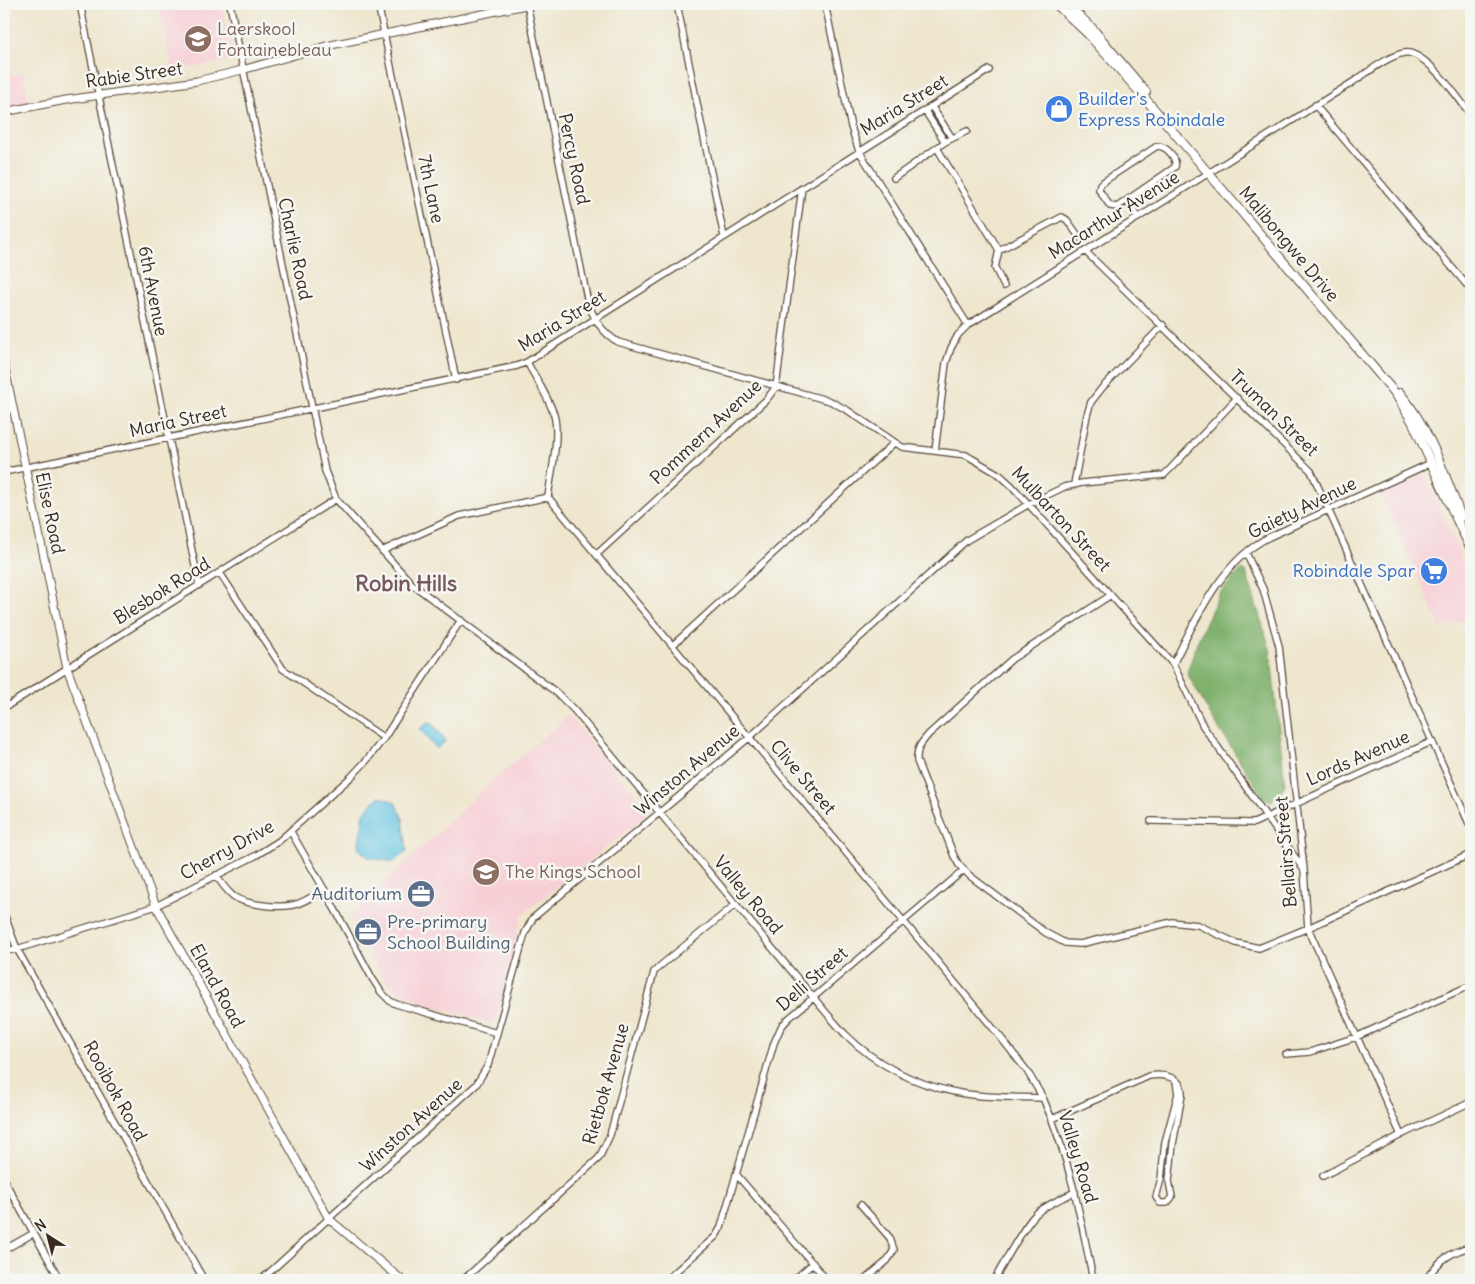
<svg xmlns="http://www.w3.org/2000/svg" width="1475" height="1284" font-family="Delius,sans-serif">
  <rect width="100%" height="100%" fill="#f6f6f2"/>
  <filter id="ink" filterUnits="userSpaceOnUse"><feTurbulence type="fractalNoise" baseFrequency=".02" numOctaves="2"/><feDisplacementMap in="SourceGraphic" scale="10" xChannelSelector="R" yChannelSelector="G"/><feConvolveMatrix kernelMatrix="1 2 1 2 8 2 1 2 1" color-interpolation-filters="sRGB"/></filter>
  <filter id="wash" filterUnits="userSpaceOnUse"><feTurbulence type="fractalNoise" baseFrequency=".0096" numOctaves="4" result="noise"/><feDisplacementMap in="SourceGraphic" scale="20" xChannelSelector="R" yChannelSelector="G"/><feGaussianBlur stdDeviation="1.12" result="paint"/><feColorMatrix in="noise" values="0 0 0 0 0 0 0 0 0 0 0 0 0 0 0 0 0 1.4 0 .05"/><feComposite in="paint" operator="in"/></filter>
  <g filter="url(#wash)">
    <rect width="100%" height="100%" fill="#eee6cd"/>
    <path fill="#f7cfd5" d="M158,4H221L234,60L173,71Z
      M23,73L29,103L4,108V77Z
      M1424,473L1471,580V617L1441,629L1380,491Z
      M568,716L644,804L645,816L522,915L495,1024L430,1006L395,990L383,978L350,916L491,782Z"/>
    <path fill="#80b26d" stroke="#5e6e46" d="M1241,570L1246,572L1270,649L1285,784L1280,794L1271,801L1263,797L1211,716L1187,673L1198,640L1219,594Z"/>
    <path fill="#64c4e2" stroke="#507780" d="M430,721L446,741L436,749L420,729Z
      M379,796L395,802L403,819L407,852L392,862L368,857L358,848L364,813Z"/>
  </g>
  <g filter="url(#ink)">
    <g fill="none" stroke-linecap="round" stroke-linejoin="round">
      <defs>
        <path id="minor" d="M80,4L199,585
          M230,4L325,471L336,499L412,584L557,693L574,710L813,997C823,1009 834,1022 845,1034C875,1064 914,1084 955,1092C983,1098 1014,1097 1043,1098C1069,1156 1081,1218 1093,1280
          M378,4L456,380
          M527,4L587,298C592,317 601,332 618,342L830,401L847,410L902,447L966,455L1000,475L1012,486L1173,664L1203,726L1304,870
          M677,4L724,237
          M825,4L851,127L859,151L968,325
          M1315,105L1471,290
          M932,107L952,138
          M925,111L945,142
          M1157,146C1167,146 1177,158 1175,167L1117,207L1110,206L1099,190L1100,184Z
          M937,148L999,250
          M894,178L945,142L967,131
          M1127,201L1138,218
          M1085,251L1311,471L1471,828
          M1004,286L995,268L999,250L1062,217L1067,220L1080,238
          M527,362C536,379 548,396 554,415C560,436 551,474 548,497L998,1034L1027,1071L1043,1098
          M935,451L946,363L951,348L958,335L968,325L1353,82C1367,73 1388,56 1404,53C1425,49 1459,99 1471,115
          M4,472L517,366L527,362L989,70
          M1074,484L1087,415L1091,402L1102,388L1163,325
          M382,551L459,516L548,497
          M1246,553L1263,589L1279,646L1304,870L1308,928L1401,1135
          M597,554L766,400L776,387L802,188
          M220,573L283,669L384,738
          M1111,595L1012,659L929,734C921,743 916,749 917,761L954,856L959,865L970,876L1046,933L1065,943L1080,944L1172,922L1198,925L1236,943L1259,948L1308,928L1471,854
          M673,645L894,443
          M1173,664C1196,619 1221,561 1269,537L1433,462
          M4,708L336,499
          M1151,821L1254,823L1433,741
          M291,832L324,889L372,978L381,992L390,1001L396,1004L497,1033
          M216,875C221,883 226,890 233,896C245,905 278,908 293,905C304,903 315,895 324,889
          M4,914L17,949L204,1280
          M4,951L17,949L156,906L255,856L279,841L351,777L367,760L384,738L461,620
          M1286,1054L1310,1052L1356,1037L1471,985
          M1052,1119L1149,1076C1163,1074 1183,1076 1182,1095L1173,1144L1169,1181L1172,1197L1167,1203H1160L1156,1197L1161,1179L1165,1142L1178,1094L1176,1081
          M736,1174L827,1280
          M1323,1176L1401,1135L1471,1102
          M4,1180L60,1280
          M861,1205L890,1238L894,1250L887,1261L864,1280
          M4,1250L34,1233
          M261,1280L476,1085L488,1065L525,933L533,918L750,737L967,540L1029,504L1064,487L1082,483L1164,475L1172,467L1237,398
          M463,1280L599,1158L610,1135L654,972L660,966L736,904
          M666,1280L716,1236L721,1227L774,1043L781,1027L788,1019L964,870
          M794,1280L813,1263
          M994,1280C1005,1262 1023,1226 1037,1213C1048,1204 1062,1198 1075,1192
          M1426,1280C1436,1263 1451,1251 1471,1247"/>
        <path id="tertiary" d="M4,112L66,100L197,81L242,70L326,46L531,4
          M4,364L67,668L156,906L329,1219L402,1280"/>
        <path id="secondary" d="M1056,4L1088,34L1143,96L1395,393L1413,423L1456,518L1471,549
          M1067,4L1092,28L1146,92
          M1400,393C1429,427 1445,475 1461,517"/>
      </defs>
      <use href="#minor" stroke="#564638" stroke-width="8"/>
      <use href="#tertiary" stroke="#564638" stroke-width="9"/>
      <use href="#secondary" stroke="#564638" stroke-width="10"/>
      <use href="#minor" stroke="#fff" stroke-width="5.5"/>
      <use href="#tertiary" stroke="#fff" stroke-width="7"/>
      <use href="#secondary" stroke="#fff" stroke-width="8"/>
    </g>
  </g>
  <defs>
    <symbol id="school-disc" viewBox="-11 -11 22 22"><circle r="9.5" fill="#8d6e63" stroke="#f6f6f2"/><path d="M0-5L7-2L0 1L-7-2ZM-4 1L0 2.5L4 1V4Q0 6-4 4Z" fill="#fff"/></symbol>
    <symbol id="shop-disc" viewBox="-11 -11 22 22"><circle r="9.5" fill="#3f7fe0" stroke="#f6f6f2"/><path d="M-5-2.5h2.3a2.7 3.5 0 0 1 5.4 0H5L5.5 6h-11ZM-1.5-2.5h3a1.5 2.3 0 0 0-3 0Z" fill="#fff"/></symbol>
    <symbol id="supermarket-disc" viewBox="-11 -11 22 22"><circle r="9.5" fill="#3f7fe0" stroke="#f6f6f2"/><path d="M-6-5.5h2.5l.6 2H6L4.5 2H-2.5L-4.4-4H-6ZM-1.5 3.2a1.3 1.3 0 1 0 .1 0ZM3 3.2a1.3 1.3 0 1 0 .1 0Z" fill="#fff"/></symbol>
    <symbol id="office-disc" viewBox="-11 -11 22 22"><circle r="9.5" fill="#5c6f8a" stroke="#f6f6f2"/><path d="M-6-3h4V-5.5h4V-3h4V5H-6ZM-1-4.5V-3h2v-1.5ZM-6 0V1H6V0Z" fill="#fff"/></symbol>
  </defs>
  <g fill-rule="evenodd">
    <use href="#school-disc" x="182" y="23" width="32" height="32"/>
    <use href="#shop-disc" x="1043" y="93" width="32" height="32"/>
    <use href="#supermarket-disc" x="1418" y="555" width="32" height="32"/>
    <use href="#school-disc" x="470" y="856" width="32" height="32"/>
    <use href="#office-disc" x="405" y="878" width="32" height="32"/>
    <use href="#office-disc" x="352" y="916" width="32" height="32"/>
  </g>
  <g text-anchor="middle" stroke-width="5" stroke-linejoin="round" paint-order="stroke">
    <g font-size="18" fill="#785e54" stroke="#f6f6f2" text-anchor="start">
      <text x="217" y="35">Laerskool<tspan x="217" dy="21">Fontainebleau</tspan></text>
      <text x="505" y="878">The Kings School</text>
    </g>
    <g font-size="18" fill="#3b2a1e" stroke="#f6f6f2">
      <text transform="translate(134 75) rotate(-8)" y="6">Rabie Street</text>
      <text transform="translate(904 105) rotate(-32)" y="6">Maria Street</text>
      <text transform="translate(574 159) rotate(78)" y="6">Percy Road</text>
      <text transform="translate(431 189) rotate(78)" y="6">7th Lane</text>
      <text transform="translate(1114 215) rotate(-32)" y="6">Macarthur Avenue</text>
      <text transform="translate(1289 244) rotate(50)" y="6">Malibongwe Drive</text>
      <text transform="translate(295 249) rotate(78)" y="6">Charlie Road</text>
      <text transform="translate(153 291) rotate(79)" y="6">6th Avenue</text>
      <text transform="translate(562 321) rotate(-32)" y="6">Maria Street</text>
      <text transform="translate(1274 413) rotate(44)" y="6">Truman Street</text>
      <text transform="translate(178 421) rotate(-12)" y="6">Maria Street</text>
      <text transform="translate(706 432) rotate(-43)" y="6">Pommern Avenue</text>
      <text transform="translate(1302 508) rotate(-26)" y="6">Gaiety Avenue</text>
      <text transform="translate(50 513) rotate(78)" y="6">Elise Road</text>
      <text transform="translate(1061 519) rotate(47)" y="6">Mulbarton Street</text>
      <text transform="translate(162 591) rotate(-32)" y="6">Blesbok Road</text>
      <text transform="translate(1358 758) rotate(-24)" y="6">Lords Avenue</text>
      <text transform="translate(687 770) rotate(-40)" y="6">Winston Avenue</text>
      <text transform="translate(803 777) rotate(50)" y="6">Clive Street</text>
      <text transform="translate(227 850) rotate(-29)" y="6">Cherry Drive</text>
      <text transform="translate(1286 852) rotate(-95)" y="6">Bellairs Street</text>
      <text transform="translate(748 895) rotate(50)" y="6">Valley Road</text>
      <text transform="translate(812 979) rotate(-41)" y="6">Delli Street</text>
      <text transform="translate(217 986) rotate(61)" y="6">Eland Road</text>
      <text transform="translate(606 1084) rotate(-74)" y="6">Rietbok Avenue</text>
      <text transform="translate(115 1091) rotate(61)" y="6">Rooibok Road</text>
      <text transform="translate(411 1125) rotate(-42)" y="6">Winston Avenue</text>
      <text transform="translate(1078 1157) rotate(73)" y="6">Valley Road</text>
    </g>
    <g font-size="18" fill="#366cbe" stroke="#f6f6f2" text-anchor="start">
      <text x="1078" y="105">Builder's<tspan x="1078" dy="21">Express Robindale</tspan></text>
      <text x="1415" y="577" text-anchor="end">Robindale Spar</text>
    </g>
    <g font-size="18" fill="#4e5e75" stroke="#f6f6f2" text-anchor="end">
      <text x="402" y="900">Auditorium</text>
      <text x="387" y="928" text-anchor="start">Pre-primary<tspan x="387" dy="21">School Building</tspan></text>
    </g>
    <g font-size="22" font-weight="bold" fill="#76585e" stroke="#f6f6f2">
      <text x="406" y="591">Robin Hills</text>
    </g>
  </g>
  <rect width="1475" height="1284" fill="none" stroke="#f6f6f2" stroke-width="20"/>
  <g transform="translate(48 1236) rotate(324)" stroke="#f6f6f2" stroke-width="4" paint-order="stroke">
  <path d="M0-4L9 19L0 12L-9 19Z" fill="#3b2a1e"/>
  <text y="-8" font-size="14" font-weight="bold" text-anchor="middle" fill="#3b2a1e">N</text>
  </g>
</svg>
